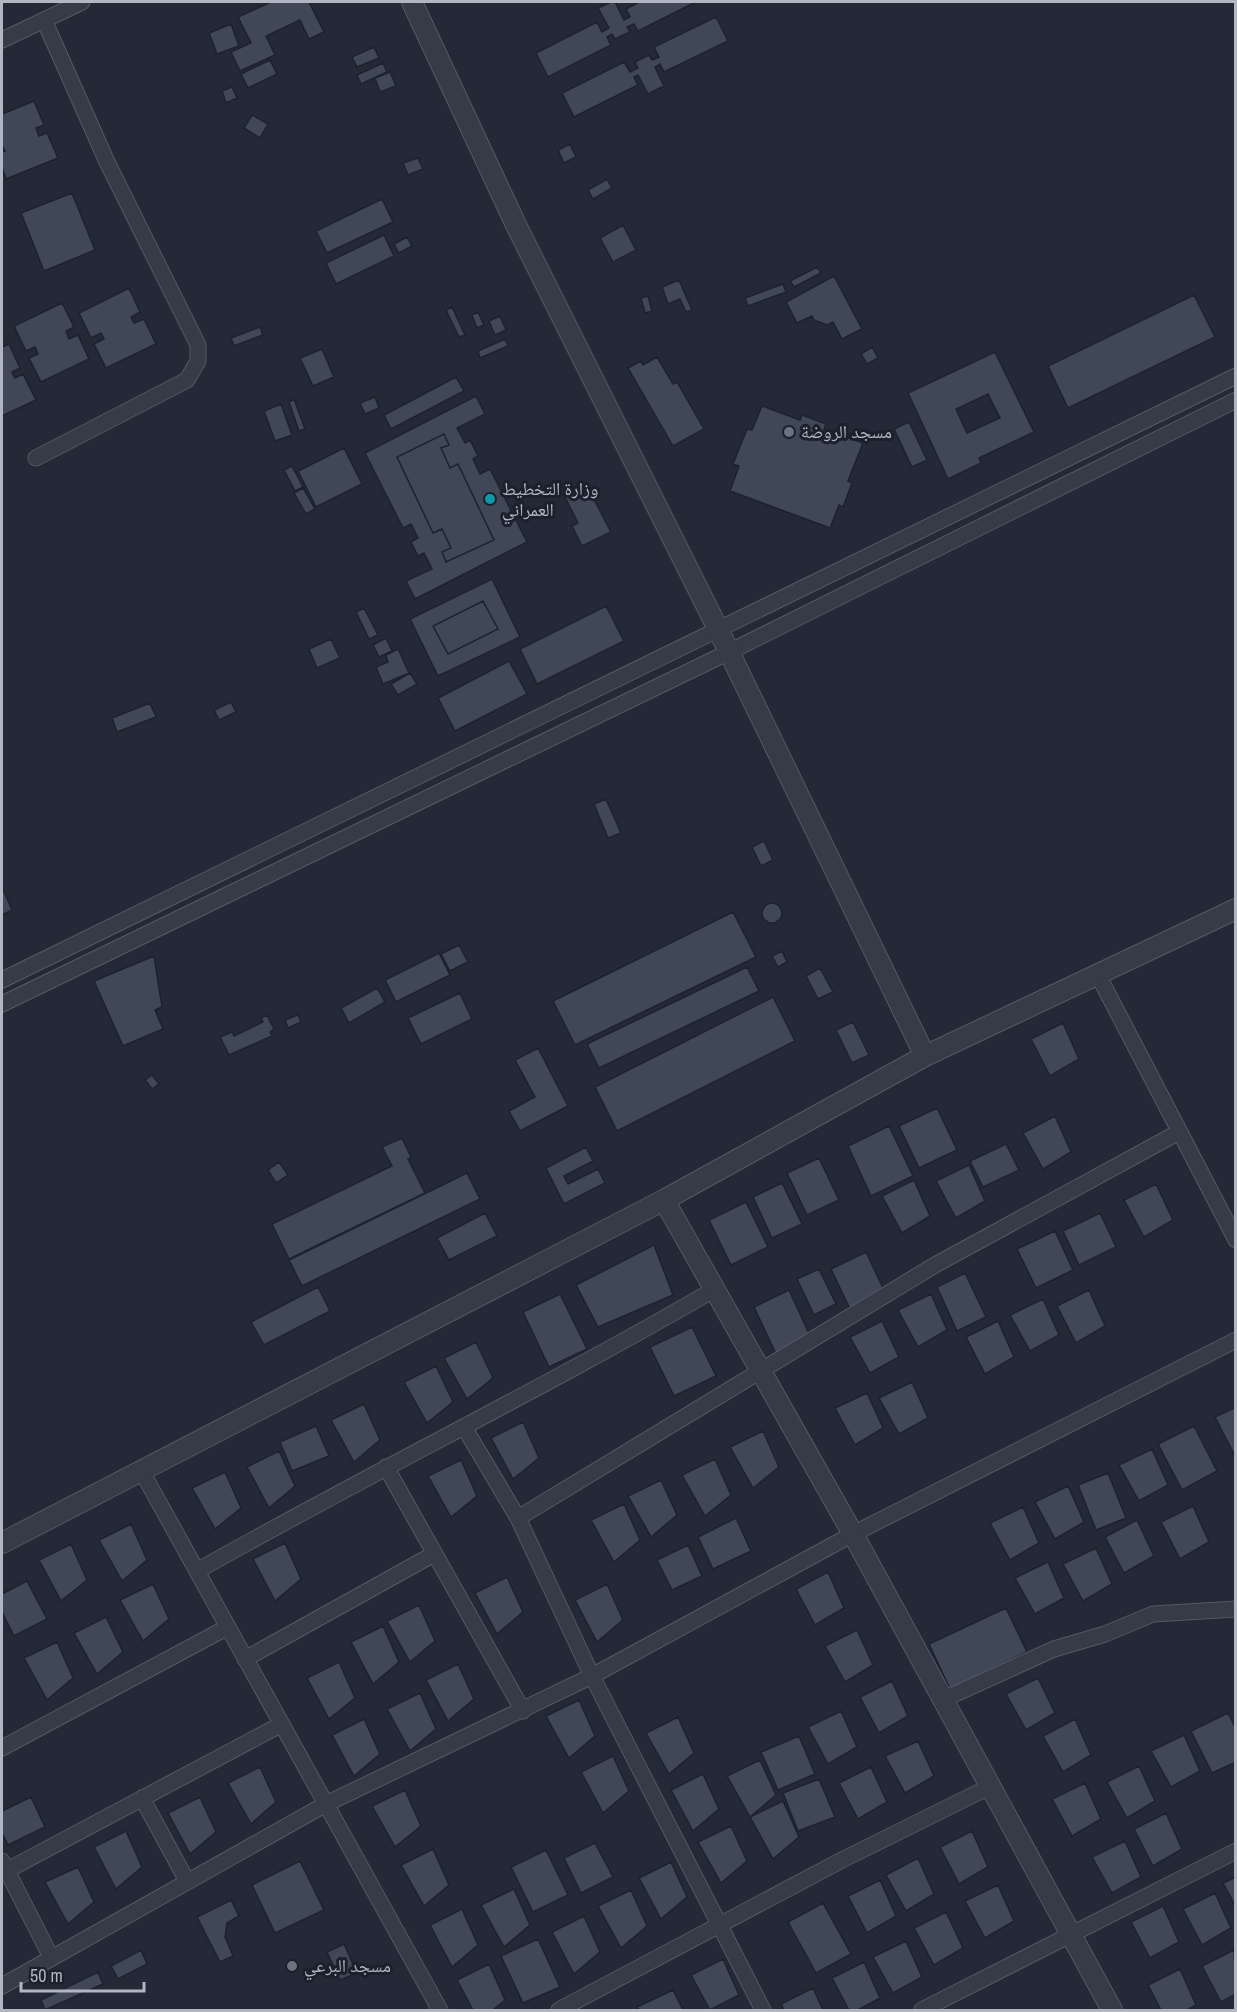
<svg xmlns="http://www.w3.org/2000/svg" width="1237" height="2012" font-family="'Archivo Narrow','Noto Naskh Arabic',sans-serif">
  <rect width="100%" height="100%" fill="#242937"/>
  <path fill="#404756" stroke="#1e222e" stroke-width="1.5" fill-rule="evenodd" d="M271,2H309L324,32L309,39L300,20L266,36L275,55L240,71L231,52L251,43L238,17Z
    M611,2H615L624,20L630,17L626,9L639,2H696L638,31L634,24L627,27L630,32L615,39L612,34L607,37L611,45L548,77L536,53L597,22L602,32L609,28L598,8Z
    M716,17L728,41L664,72L660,64L655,67L664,86L648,94L638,75L634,77L638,85L574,117L562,93L624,62L630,72L638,68L635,62L649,55L652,60L659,57L654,47Z
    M231,24L239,46L217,54L209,33Z
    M374,47L379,58L357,67L352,57Z
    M270,60L277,74L248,88L241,74Z
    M383,63L387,72L361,84L357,75Z
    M390,72L396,86L380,92L375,78Z
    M232,87L237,98L226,103L222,91Z
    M34,101L44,125L36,128L39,136L47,133L58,158L6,179L2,167V152L5,151L2,145V114Z
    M252,115L268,124L260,138L244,128Z
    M570,144L576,157L564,163L558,150Z
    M418,158L423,169L408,175L403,163Z
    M607,179L612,188L593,199L588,190Z
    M72,193L95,250L44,271L21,213Z
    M382,199L393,222L327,253L316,231Z
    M623,225L636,250L613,262L600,238Z
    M384,235L394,256L336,284L326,263Z
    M407,237L412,246L399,253L394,244Z
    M817,267L821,273L794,287L790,281Z
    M834,276L862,329L842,339L833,322L827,325L814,320L812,316L797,323L786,302Z
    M679,280L692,310L686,312L680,299L668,304L662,287Z
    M783,284L786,292L748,306L745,298Z
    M129,288L140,312L131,317L134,323L144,319L156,344L106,368L94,344L104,339L101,333L91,338L79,313Z
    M1194,295L1215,337L1068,408L1048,366Z
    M648,296L652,311L645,313L641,298Z
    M62,303L74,327L66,331L69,339L78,335L89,359L41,382L29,358L38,354L35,347L26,351L14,326Z
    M452,307L465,335L459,337L446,310Z
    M478,312L484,325L477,328L472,315Z
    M500,316L506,330L495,335L489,321Z
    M260,327L263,335L234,346L231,338Z
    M505,339L508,346L480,358L478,351Z
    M9,344L20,368L12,372L15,378L23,374L36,400L2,416V347Z
    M872,347L878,358L867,364L861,354Z
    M322,349L334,377L313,386L300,358Z
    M995,352L1034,432L979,458L981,463L948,479L908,393ZM988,394L1000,418L967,433L956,409Z
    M657,357L673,384L677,382L704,429L673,446L628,368L641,361L643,365Z
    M456,377L464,391L391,429L384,415Z
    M476,396L485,414L457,428L465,443L470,440L478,456L473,459L480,474L490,469L527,542L415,599L406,581L432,569L424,553L418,556L411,542L418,538L411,524L403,528L365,453ZM444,434L449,445L441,448L450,468L458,464L494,540L446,562L442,552L451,548L442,529L433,533L397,457Z
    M375,397L379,408L365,414L360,403Z
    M294,399L305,429L299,431L289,402Z
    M281,404L292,435L275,441L264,411Z
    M762,406L800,420L802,415L826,424L824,429L863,443L848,481L852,483L843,507L839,505L830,528L730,491L739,466L733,464L747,429L752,430Z
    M909,422L927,460L912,467L894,429Z
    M444,434L449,445L441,448L450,468L458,464L494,540L446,562L442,552L451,548L442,529L433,533L397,457Z
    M344,448L362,484L316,507L298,471Z
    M292,466L303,487L295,491L284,470Z
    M586,484L611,532L582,546L572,526L578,523L564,495Z
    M303,488L315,509L306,514L294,493Z
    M492,579L520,637L438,676L410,619ZM483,601L498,629L448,654L433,626Z
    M483,601L498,629L448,654L433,626Z
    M606,606L624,641L537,684L520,649Z
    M364,608L378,635L369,639L356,612Z
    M386,638L392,651L379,657L373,645Z
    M331,639L340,658L317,668L309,649Z
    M398,649L409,673L383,684L376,667L388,662L386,655Z
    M509,661L527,694L455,731L438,698Z
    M410,673L417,684L398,695L391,684Z
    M231,702L236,712L219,720L214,710Z
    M150,703L156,717L117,732L112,718Z
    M606,799L621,833L608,838L594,804Z
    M764,841L773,860L761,866L752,847Z
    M2,887L12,910L2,915Z
    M762 913a10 10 0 1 1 20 0a10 10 0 1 1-20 0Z
    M733,912L756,957L575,1045L553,1001Z
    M459,945L468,962L450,971L441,954Z
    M782,951L787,962L778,967L772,956Z
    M439,953L450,975L396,1002L385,980Z
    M154,956L162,1007L155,1010L163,1029L123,1046L94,981Z
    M747,967L759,991L599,1068L587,1044Z
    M820,968L833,992L818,999L806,976Z
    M377,988L385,1002L349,1023L341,1008Z
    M460,993L472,1019L421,1044L408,1018Z
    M773,997L795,1041L617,1131L595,1087Z
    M267,1015L274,1029L270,1032L272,1036L229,1055L220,1037L232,1032L234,1036L263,1022L261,1018Z
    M298,1015L301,1022L288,1028L285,1020Z
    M853,1022L869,1055L852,1063L836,1030Z
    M1063,1023L1079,1059L1050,1076L1031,1039Z
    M538,1048L568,1106L520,1131L509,1111L535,1097L515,1060Z
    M152,1075L159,1084L152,1089L145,1080Z
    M937,1108L957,1150L919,1168L899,1126Z
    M1055,1116L1071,1152L1043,1169L1023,1133Z
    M889,1126L913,1176L871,1196L848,1146Z
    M402,1138L411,1157L408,1159L425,1193L289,1259L272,1224L392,1166L382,1147Z
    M1006,1144L1019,1170L983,1187L970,1161Z
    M586,1147L593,1161L564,1176L568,1184L598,1169L605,1183L564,1204L546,1168Z
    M819,1158L839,1200L807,1215L787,1173Z
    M279,1162L288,1175L276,1183L268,1170Z
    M969,1165L985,1201L956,1218L936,1181Z
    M467,1173L480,1199L302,1286L289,1260Z
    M914,1180L930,1216L902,1233L882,1196Z
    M782,1183L802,1224L772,1238L753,1197Z
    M1156,1184L1173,1220L1144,1237L1124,1200Z
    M746,1202L768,1247L731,1265L709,1220Z
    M485,1213L497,1236L449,1260L437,1238Z
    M1100,1213L1116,1247L1079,1265L1063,1231Z
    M1055,1231L1073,1270L1036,1288L1017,1249Z
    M654,1245L673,1295L598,1327L576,1285Z
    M866,1252L885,1292L850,1309L831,1269Z
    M819,1269L836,1304L814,1315L797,1279Z
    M965,1273L986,1317L957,1331L937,1287Z
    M318,1287L330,1311L264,1345L251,1322Z
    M789,1290L811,1338L776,1354L754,1307Z
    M1089,1290L1105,1326L1076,1343L1057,1306Z
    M560,1294L587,1349L549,1367L523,1312Z
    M931,1294L947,1330L918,1347L898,1310Z
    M1043,1299L1059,1335L1030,1351L1010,1315Z
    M882,1321L899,1357L870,1373L850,1337Z
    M998,1321L1014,1357L985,1374L966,1337Z
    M692,1327L716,1376L674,1396L650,1347Z
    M476,1342L493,1378L467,1399L444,1358Z
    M436,1366L453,1402L427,1423L404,1382Z
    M912,1382L928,1418L899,1434L879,1398Z
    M867,1393L883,1428L855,1445L835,1408Z
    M364,1404L380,1440L354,1462L331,1420Z
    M1236,1407V1453L1234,1454L1215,1417Z
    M523,1422L539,1458L513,1479L491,1438Z
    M316,1426L329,1456L292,1471L280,1442Z
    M1194,1426L1217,1471L1182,1490L1158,1444Z
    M763,1431L779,1467L753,1488L730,1447Z
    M1152,1449L1168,1485L1139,1501L1119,1465Z
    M279,1451L295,1486L269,1508L247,1467Z
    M715,1459L731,1495L705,1516L682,1475Z
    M461,1460L477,1496L451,1517L428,1476Z
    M225,1472L241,1508L215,1529L192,1488Z
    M1108,1473L1126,1518L1096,1530L1078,1485Z
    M661,1480L677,1515L651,1537L628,1496Z
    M1068,1486L1084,1522L1055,1539L1035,1502Z
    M624,1504L640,1540L614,1562L591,1520Z
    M1193,1506L1209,1542L1180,1559L1161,1522Z
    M1023,1507L1039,1543L1010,1560L990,1523Z
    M736,1518L751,1551L713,1569L698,1537Z
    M1137,1520L1154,1556L1124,1573L1105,1537Z
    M131,1524L147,1560L122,1581L99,1540Z
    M285,1543L301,1579L275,1601L253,1559Z
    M71,1544L87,1580L61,1601L39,1560Z
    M688,1545L702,1576L672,1590L657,1560Z
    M1096,1548L1112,1584L1083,1601L1063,1564Z
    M1048,1562L1064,1598L1035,1614L1015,1578Z
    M828,1572L844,1608L815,1625L796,1589Z
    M507,1577L523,1612L497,1634L475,1593Z
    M27,1581L47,1619L14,1636L2,1612V1594Z
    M153,1584L169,1619L143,1641L120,1600Z
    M607,1584L623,1620L597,1642L575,1600Z
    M419,1605L435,1641L410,1662L387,1621Z
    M1006,1608L1027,1652L950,1689L929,1644Z
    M106,1617L123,1652L97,1674L74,1633Z
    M383,1626L399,1662L373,1684L351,1642Z
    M857,1630L873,1665L845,1682L825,1646Z
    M57,1642L73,1678L47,1700L24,1658Z
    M339,1662L355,1698L329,1719L307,1678Z
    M458,1664L474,1699L448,1721L426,1680Z
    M1038,1678L1055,1713L1026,1730L1006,1694Z
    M892,1681L908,1716L879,1733L860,1697Z
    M420,1693L436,1729L410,1751L387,1709Z
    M579,1700L595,1736L569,1758L546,1716Z
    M841,1711L857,1747L828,1764L808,1727Z
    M1228,1713L1236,1729V1762L1212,1773L1191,1731Z
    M678,1717L694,1753L669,1774L646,1733Z
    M364,1719L380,1754L354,1776L332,1735Z
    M1075,1719L1091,1755L1063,1772L1043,1736Z
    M1184,1735L1200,1771L1171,1787L1151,1751Z
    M799,1736L815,1774L778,1790L761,1752Z
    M918,1741L934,1776L905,1793L885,1756Z
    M613,1756L629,1791L603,1813L581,1772Z
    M760,1760L776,1795L750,1817L727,1776Z
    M1139,1766L1155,1801L1127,1818L1107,1782Z
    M260,1767L276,1802L251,1824L228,1783Z
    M871,1767L887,1802L858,1819L839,1783Z
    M703,1774L719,1809L693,1831L671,1790Z
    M819,1779L835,1817L798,1831L783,1793Z
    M1085,1783L1101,1819L1072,1836L1052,1799Z
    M405,1790L421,1826L395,1847L372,1806Z
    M31,1797L45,1827L8,1845L2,1833V1811Z
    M200,1797L216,1832L190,1854L168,1813Z
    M783,1801L799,1837L773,1859L750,1817Z
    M1166,1813L1182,1849L1153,1866L1134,1829Z
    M731,1826L747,1861L721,1883L698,1842Z
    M126,1831L142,1867L116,1889L94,1847Z
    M972,1831L988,1867L959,1884L940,1847Z
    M1125,1841L1141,1877L1112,1893L1092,1857Z
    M595,1843L613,1877L581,1893L564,1858Z
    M433,1849L449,1885L424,1906L401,1865Z
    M546,1850L568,1895L533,1912L511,1867Z
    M918,1858L934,1894L906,1911L886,1875Z
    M300,1861L324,1910L275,1933L252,1885Z
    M671,1862L687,1897L661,1919L639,1878Z
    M78,1867L94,1902L68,1924L45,1882Z
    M1236,1877V1907L1223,1883Z
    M880,1880L896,1916L867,1933L848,1896Z
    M998,1885L1014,1921L985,1938L965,1901Z
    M514,1889L530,1925L504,1947L481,1905Z
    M631,1890L647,1926L621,1948L598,1906Z
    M1215,1893L1231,1928L1202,1945L1183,1909Z
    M231,1900L239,1916L227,1923L225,1937L233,1956L220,1962L197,1917Z
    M823,1903L851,1954L816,1973L788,1922Z
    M1163,1906L1179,1942L1150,1958L1131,1922Z
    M462,1909L478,1945L452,1967L430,1925Z
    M946,1912L963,1948L934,1965L914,1928Z
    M584,1916L600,1952L574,1974L552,1932Z
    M538,1939L560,1987L523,2003L501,1956Z
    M906,1941L922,1977L893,1993L873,1957Z
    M344,1944L357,1973L340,1980L327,1952Z
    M141,1950L147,1964L118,1979L111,1966Z
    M1234,1950L1236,1994L1221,2002L1202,1966Z
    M723,1959L739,1995L710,2010L691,1975Z
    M864,1962L880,1998L858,2010H849L832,1978Z
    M489,1964L505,2000L493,2010H473L457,1980Z
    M1180,1969L1196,2005L1187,2010H1161L1148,1985Z
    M98,1972L103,1984L45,2010L41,2000Z
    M813,1988L823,2010H784L781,2004Z
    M673,1990L683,2010H639L637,2007Z"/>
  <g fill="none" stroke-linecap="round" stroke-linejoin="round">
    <defs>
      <path id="minor" d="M2,40L82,2
        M36,458L187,380L198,361V345L107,162L44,20
        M1097,973L1236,1240
        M2,980L1236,376
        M2,1004L729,652L1236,400
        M464,1427L518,1518L592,1676L763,2010
        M386,1467L523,1711
        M141,1470L440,2010
        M518,1518L935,1265L1179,1132
        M197,1571C368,1474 545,1388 715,1289
        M245,1659L434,1554
        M942,1700L1054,1649L1105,1634L1153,1614L1236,1609
        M2,1748L228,1627
        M142,1798L187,1881
        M2,1861L51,1957
        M2,1873L282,1724
        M2,1986L326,1804L592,1676L853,1534L1236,1340
        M559,2010L842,1860L989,1787
        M922,2010L1236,1851"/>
      <path id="tertiary" d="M412,2L516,225L718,629L925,1056
        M664,1200L853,1534L1112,2010
        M2,1543L664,1200L925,1056L1236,909"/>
    </defs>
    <use href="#minor" stroke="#555965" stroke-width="17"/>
    <use href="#tertiary" stroke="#555965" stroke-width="22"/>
    <use href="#minor" stroke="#373b47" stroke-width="15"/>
    <use href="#tertiary" stroke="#373b47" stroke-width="20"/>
  </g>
  <g fill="#6b7280" stroke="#1c202c" stroke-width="2">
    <circle cx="789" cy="432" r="6"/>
    <circle cx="292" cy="1966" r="6"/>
  </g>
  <circle fill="#0f9aa8" stroke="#1c202c" stroke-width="2" cx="490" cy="499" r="6"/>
  <g text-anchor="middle" stroke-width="6" stroke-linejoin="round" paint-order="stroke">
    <g font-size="18" fill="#b2b6c3" stroke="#1c202c" text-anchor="start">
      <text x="801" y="438">مسجد الروضة</text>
      <text x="502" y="495">وزارة التخطيط<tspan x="502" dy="21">العمراني</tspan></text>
      <text x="304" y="1972">مسجد البرعي</text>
    </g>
  </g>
  <rect width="1237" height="2012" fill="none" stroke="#b2b6c3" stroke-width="6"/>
  <path d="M21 1982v9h123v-9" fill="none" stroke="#b2b6c3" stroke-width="3"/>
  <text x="30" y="1982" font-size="18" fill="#b2b6c3" stroke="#1c202c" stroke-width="4.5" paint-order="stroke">50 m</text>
</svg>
